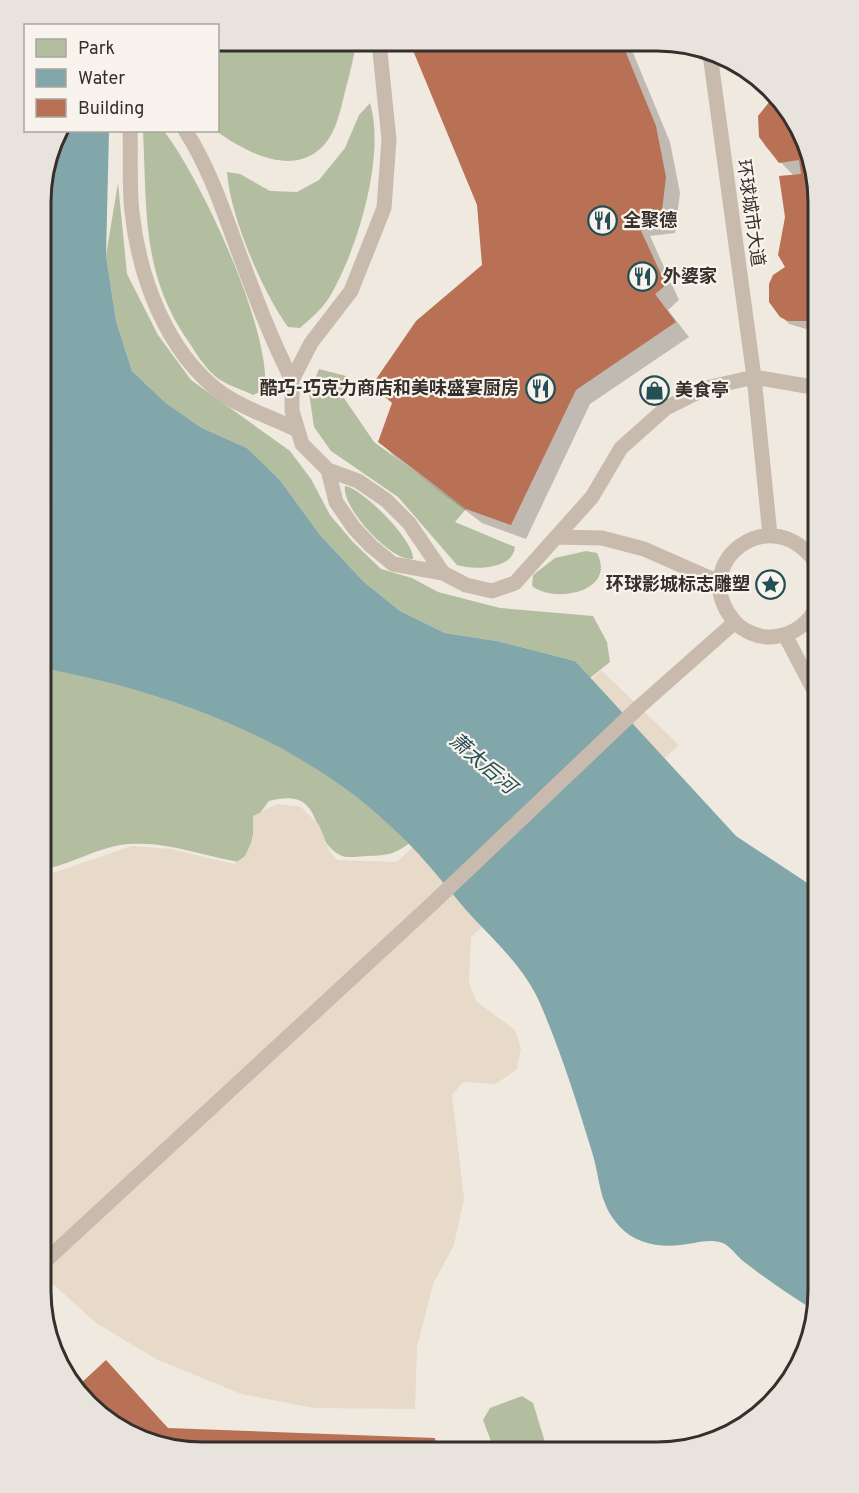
<svg xmlns="http://www.w3.org/2000/svg" width="859" height="1493" font-family="Overpass,'Noto Sans SC',sans-serif">
  <rect width="100%" height="100%" fill="#f0e9e0"/>
  <path fill="#b3bea1" d="M218,41H356C354,60 348,79 344,96C340,112 336,131 325,144C294,179 246,152 216,131Z
    M370,103C386,157 357,251 329,298C321,310 310,319 300,328L288,327C262,291 230,216 227,172L240,174L270,191L297,192L319,180L345,148L359,115Z
    M143,131H164C202,181 271,329 265,390L253,395C241,389 226,385 216,377C205,368 196,353 188,341C141,273 147,209 143,131Z
    M118,183L127,274L158,335L191,380L290,451L311,479L330,515L353,542L381,569L412,578L438,592L500,608L593,616L607,642L610,662L590,678L575,661L497,641L445,633L400,611L364,582L320,535L280,480L247,448L202,428L166,403L132,371L116,321L106,255Z
    M319,369L346,376L342,395L374,442L466,509L455,522L515,547C513,570 473,570 457,565L398,497L331,451L314,427L309,393Z
    M345,486C362,488 415,541 413,559C391,562 341,507 345,486Z
    M586,551L597,553C617,592 555,604 532,586L533,575L555,558Z
    M41,664L189,700L317,767L375,811L410,843C393,855 388,855 368,856C360,856 347,859 340,855C307,838 327,786 269,801L257,817L249,853L242,862C204,857 169,841 129,844C99,846 71,865 41,870Z
    M522,1396L533,1403L548,1452H495L483,1420L490,1408Z"/>
  <path fill="#e7dac9" d="M601,670L679,745L471,937L469,983L476,1001L515,1030L521,1048L517,1069L496,1084L463,1082L452,1095L464,1199L454,1245L433,1284L417,1347L415,1409L314,1408L241,1394L156,1359L96,1323L41,1273V877L132,846L171,849L234,864L245,856L253,839V816L277,804L301,807L319,825L330,852L337,860L397,862Z"/>
  <path fill="#82a7ab" d="M57,131H109L106,255L116,321L132,371L166,403L202,428L247,448L280,480L320,535L364,582L400,611L445,633L497,641L575,661L736,836L818,890V1302L815,1311C790,1295 766,1279 743,1261C737,1256 730,1246 723,1243C707,1238 695,1244 680,1245C659,1248 635,1243 620,1227C598,1203 601,1181 592,1152C577,1103 562,1055 542,1008C526,968 494,941 466,910C445,885 425,859 401,836C305,741 172,692 42,668V182Z"/>
  <path fill="#0003" d="M430,42L629,43L670,142L680,193L675,233L650,236L679,300L668,310L689,337L590,404L526,539L482,523L395,457L380,442L484,266L479,205L414,48Z
    M759,127L810,150L818,202V330L814,326L806,329L789,324L781,316L789,268L794,176L765,146Z
    M80,1386L169,1430L435,1439L447,1452L181,1451L104,1419Z"/>
  <path fill="#b97155" d="M426,42L622,43L656,126L666,177L661,219L637,222L666,285L655,294L676,322L576,390L511,525L466,509L378,442L392,403L372,385L416,321L482,265L477,205L412,48Z
    M767,86L810,150L818,202V324L807,321H788L780,317L769,302V284L773,275L785,267L778,255L785,217L779,176L801,174L799,160L779,163L759,137L758,116L770,101Z
    M106,1360L168,1428L435,1438V1452L181,1451L104,1419L79,1385Z"/>
  <g fill="none" stroke-linecap="round" stroke-linejoin="round">
    <path stroke="#c8baad" stroke-width="15" d="M379,42L389,140L384,208L351,291L311,343L292,380V411L302,444L328,470L358,481L386,500L409,523L443,573L466,585L492,591L515,583L592,497L621,448L666,408L706,388L754,377L818,388
      M710,54L754,377L770,535
      M130,130C131,157 129,186 132,212C139,277 166,351 220,392C243,409 272,417 297,430
      M185,130C210,169 223,210 239,253C255,296 271,339 292,380
      M328,470L336,502L354,528L371,546L393,564L443,573
      M556,537L602,538L644,549L719,582
      M818,604C809,624 794,635 772,637C759,638 743,631 735,622C684,564 773,495 818,566
      M785,635L818,698
      M41,1265L435,901L639,707L735,622"/>
  </g>
  <defs>
    <symbol id="restaurant-ring" viewBox="-11 -11 22 22"><circle r="9.5" fill="#f8f3ec" stroke="#244f54" stroke-width="1.5"/><path d="M-5-6h1v4h1v-4h1v4h1v-4h1v5L-1.5 .5V6h-2V.5L-5-1ZM5-6V6H3V1.5H1.5Q1.5-4 5-6Z" fill="#244f54"/></symbol>
    <symbol id="shop-ring" viewBox="-11 -11 22 22"><circle r="9.5" fill="#f8f3ec" stroke="#244f54" stroke-width="1.5"/><path d="M-5-2.5h2.3a2.7 3.5 0 0 1 5.4 0H5L5.5 6h-11ZM-1.5-2.5h3a1.5 2.3 0 0 0-3 0Z" fill="#244f54"/></symbol>
    <symbol id="sight-ring" viewBox="-11 -11 22 22"><circle r="9.5" fill="#f8f3ec" stroke="#244f54" stroke-width="1.5"/><path d="M0-6L1.8-2.2L6-1.7L2.9 1.2L3.7 5.4L0 3.3L-3.7 5.4L-2.9 1.2L-6-1.7L-1.8-2.2Z" fill="#244f54"/></symbol>
  </defs>
  <g fill-rule="evenodd">
    <use href="#restaurant-ring" x="586" y="204" width="33" height="33"/>
    <use href="#restaurant-ring" x="626" y="260" width="33" height="33"/>
    <use href="#restaurant-ring" x="524" y="372" width="33" height="33"/>
    <use href="#shop-ring" x="638" y="374" width="33" height="33"/>
    <use href="#sight-ring" x="754" y="568" width="33" height="33"/>
  </g>
  <g text-anchor="middle" stroke-width="4.5" stroke-linejoin="round" paint-order="stroke">
    <g font-size="18" fill="#372f2b" stroke="#f8f3ec">
      <text transform="translate(751 213) rotate(82)" y="6">环球城市大道</text>
    </g>
    <g font-size="18" font-weight="bold" fill="#372f2b" stroke="#f8f3ec" text-anchor="start">
      <text x="623" y="226">全聚德</text>
      <text x="663" y="282">外婆家</text>
      <text x="519" y="394" text-anchor="end">酷巧-巧克力商店和美味盛宴厨房</text>
      <text x="675" y="396">美食亭</text>
      <text x="750" y="590" text-anchor="end">环球影城标志雕塑</text>
    </g>
    <g font-size="20" font-style="italic" fill="#244f54" stroke="#f8f3ec">
      <text transform="translate(483 763) rotate(41)" y="7">萧太后河</text>
    </g>
  </g>
  <path d="M0 0H859V1493H0ZM202 51H657A151 151 0 0 1 808 202V1291A151 151 0 0 1 657 1442H202A151 151 0 0 1 51 1291V202A151 151 0 0 1 202 51Z" fill="#e9e3dd" fill-rule="evenodd"/>
  <path fill="none" stroke="#372f2b" stroke-width="3" d="M202 51H657A151 151 0 0 1 808 202V1291A151 151 0 0 1 657 1442H202A151 151 0 0 1 51 1291V202A151 151 0 0 1 202 51Z"/>
  <rect x="24" y="24" width="195" height="108" fill="#f8f3ec" stroke="#aba59f" stroke-width="1.5"/>
  <rect x="36" y="39" width="30" height="18" fill="#b3bea1" stroke="#aba59f" stroke-width="1.5"/>
  <text x="78" y="54" font-size="18" fill="#372f2b">Park</text>
  <rect x="36" y="69" width="30" height="18" fill="#82a7ab" stroke="#aba59f" stroke-width="1.5"/>
  <text x="78" y="84" font-size="18" fill="#372f2b">Water</text>
  <rect x="36" y="99" width="30" height="18" fill="#b97155" stroke="#aba59f" stroke-width="1.5"/>
  <text x="78" y="114" font-size="18" fill="#372f2b">Building</text>
</svg>
